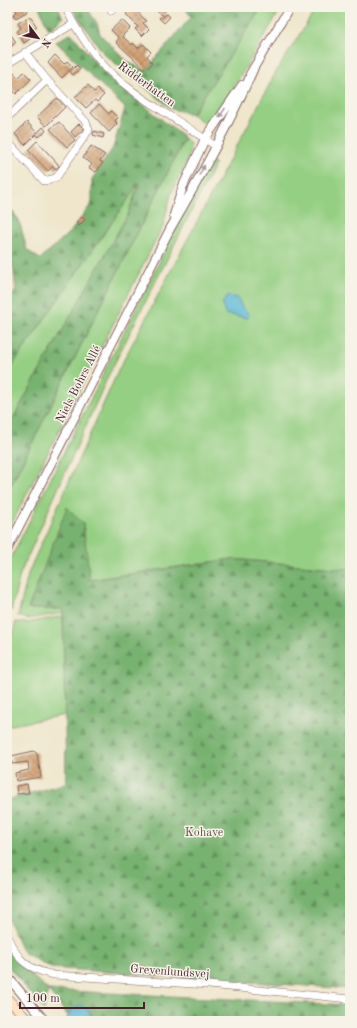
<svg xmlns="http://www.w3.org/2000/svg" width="357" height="1028" font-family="'Old Standard TT',serif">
  <defs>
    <pattern id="forest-firs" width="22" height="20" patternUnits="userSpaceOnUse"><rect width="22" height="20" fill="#78b271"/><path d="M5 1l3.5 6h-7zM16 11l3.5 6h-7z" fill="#64905d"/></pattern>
    <pattern id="building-cross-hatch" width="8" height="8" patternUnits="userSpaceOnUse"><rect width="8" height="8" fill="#d09e6e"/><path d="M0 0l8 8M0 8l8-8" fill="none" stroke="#ab805b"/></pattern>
  </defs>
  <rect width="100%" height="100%" fill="#f7f3e8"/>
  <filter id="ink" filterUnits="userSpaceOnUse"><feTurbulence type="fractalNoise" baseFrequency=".025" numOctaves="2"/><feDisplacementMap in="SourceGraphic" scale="8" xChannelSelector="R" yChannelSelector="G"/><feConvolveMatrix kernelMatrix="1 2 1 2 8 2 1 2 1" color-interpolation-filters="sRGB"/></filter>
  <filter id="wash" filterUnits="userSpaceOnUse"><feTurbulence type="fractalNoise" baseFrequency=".012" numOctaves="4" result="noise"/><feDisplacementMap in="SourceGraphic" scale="16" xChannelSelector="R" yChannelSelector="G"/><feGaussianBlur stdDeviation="0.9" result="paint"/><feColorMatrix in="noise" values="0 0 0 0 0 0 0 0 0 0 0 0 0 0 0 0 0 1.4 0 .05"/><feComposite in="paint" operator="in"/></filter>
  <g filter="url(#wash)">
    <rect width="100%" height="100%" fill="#efe6cb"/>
    <path fill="#e4dbba" d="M7,252L12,257L16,290L7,302Z"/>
    <path fill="#95cf83" stroke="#707757" d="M262,7H282L232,90L212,119L204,123L192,114Z
      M317,7H350V568L345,569L232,559L89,580L83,524L28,609H63V613L28,619L18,616L29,571L119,369L276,72Z
      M185,138L190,144L189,156L171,194L163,226L7,533V493Z
      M210,161L215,164L108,376L20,574L11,611L7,606V566Z
      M140,181L128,214L7,429V373Z
      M63,616L65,715L7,726V650L16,622L27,623Z"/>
    <path fill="url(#forest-firs)" stroke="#61684e" d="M39,7H58L63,18L49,30Z
      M71,7H86L97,23L100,34L127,61L145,71L191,17L186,9L188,7H262L192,114L172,109L104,54Z
      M71,33L107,76L185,138L7,493V429L128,214L140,182L7,373V302L16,290L12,257L7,252V205L19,220L27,250L40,259L72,230L92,203V179L113,148L125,108L56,42Z
      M67,507L83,524L90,580L232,559L345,569L350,568V989L51,968L23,952L7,917V800L66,783L63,609H28Z
      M7,945L24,968L48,990L350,1005V1021H72L48,990L44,1010L7,965Z"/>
    <path fill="#58b8d7" stroke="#516c81" d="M227,296L238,298L242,307L248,313V318L225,314L222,304Z
      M81,1005L90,1012L93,1021H66L70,1011Z"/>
    <g id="blocks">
      <path fill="url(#building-cross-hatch)" d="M14,7H26L28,11L16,18L13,15L17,12Z
        M133,7L146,21L143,23L149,29L142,36L135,29L138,27L126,14Z
        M153,7H169L161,15Z
        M167,14L170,17L164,23L159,18Z
        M30,16L37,27L34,29L35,32L28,36L30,39L24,43L17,31L21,28L18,23Z
        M122,20L130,28L122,36L132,45L133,43L138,48L143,44L151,52L147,56L152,63L146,70L116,42L119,38L111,30Z
        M11,35L16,42L7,51V38Z
        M55,55L64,64L67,61L73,67L62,78L48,63Z
        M77,65L80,69L73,75L70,72Z
        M24,72L31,79L16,94L7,84V79L14,73L18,78Z
        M88,85L94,92L98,89L104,95L97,102L95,100L86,108L75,97Z
        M57,98L65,107L46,126L37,117Z
        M99,104L109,114L111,111L118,118L115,120L117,124L109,132L91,113Z
        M27,122L37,133L43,127L46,131L39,137L36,134L25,145L15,134Z
        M59,122L75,140L67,147L50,129Z
        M79,124L84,129L75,137L71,132Z
        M94,131L104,134L103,138L93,135Z
        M37,141L57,163L59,166L56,169L53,166L48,171L28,150Z
        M91,146L105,155L100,161L103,163L96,172L89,168L92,164L83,158Z
        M82,217L85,220L79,226L76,222Z
        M34,751L37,754L41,777L16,781L15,773L29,770L28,762L12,764L11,756Z
        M27,784L29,793L17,794L16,786Z"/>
    </g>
  </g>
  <g filter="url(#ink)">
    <use href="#blocks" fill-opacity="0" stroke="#846563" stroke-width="1"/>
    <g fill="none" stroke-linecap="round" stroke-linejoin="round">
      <defs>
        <path id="minor" d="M65,7C77,31 91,53 110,72C141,101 181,121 215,146
          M111,11L116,7
          M7,64L73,24
          M7,118L47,80
          M7,141L44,181L56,178L89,130L86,122L47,80L25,52
          M7,936C18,961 27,969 54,975L209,985L350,999"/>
        <path id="tertiary" d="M250,74L290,7
          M174,215L183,186L205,139L242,85
          M7,550L170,229C200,178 229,124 253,70
          M7,976L45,1021"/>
        <path id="secondary" d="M7,998L29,1021"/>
      </defs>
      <use href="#minor" stroke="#846563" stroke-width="8"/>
      <use href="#tertiary" stroke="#846563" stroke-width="10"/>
      <use href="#secondary" stroke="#846563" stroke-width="10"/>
      <use href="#minor" stroke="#fff" stroke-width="7"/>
      <use href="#tertiary" stroke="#fff" stroke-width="8"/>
      <use href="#secondary" stroke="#ffe4c6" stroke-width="9"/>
    </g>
    <defs><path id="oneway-solid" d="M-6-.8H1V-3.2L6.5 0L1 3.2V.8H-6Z"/></defs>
    <g fill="#ae9aa0">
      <use href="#oneway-solid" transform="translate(222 113) rotate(124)"/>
      <use href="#oneway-solid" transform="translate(202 170) rotate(-63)"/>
    </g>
  </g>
  <g text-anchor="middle" stroke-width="3" stroke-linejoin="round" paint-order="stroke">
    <g font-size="12" fill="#4a1f2b" stroke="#f7f3e8">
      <text transform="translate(147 84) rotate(36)" y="4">Ridderhatten</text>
      <text transform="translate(78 384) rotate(-63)" y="4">Niels Bohrs Allé</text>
      <text transform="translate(170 971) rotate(4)" y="4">Grevenlundsvej</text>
    </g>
    <g font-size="12" fill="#605445" stroke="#f7f3e8">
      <text x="204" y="836">Kohave</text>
    </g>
  </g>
  <rect width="357" height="1028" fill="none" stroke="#f7f3e8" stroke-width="24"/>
  <g transform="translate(38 38) rotate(122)" stroke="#f7f3e8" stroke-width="3" paint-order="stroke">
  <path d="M0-3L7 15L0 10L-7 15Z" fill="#4a1f2b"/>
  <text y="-6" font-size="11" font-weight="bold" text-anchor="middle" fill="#4a1f2b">N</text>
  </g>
  <path d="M20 1002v6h124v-6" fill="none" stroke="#4a1f2b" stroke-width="2"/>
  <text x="26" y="1002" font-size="12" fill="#4a1f2b" stroke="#f7f3e8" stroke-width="3" paint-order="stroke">100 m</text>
</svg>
